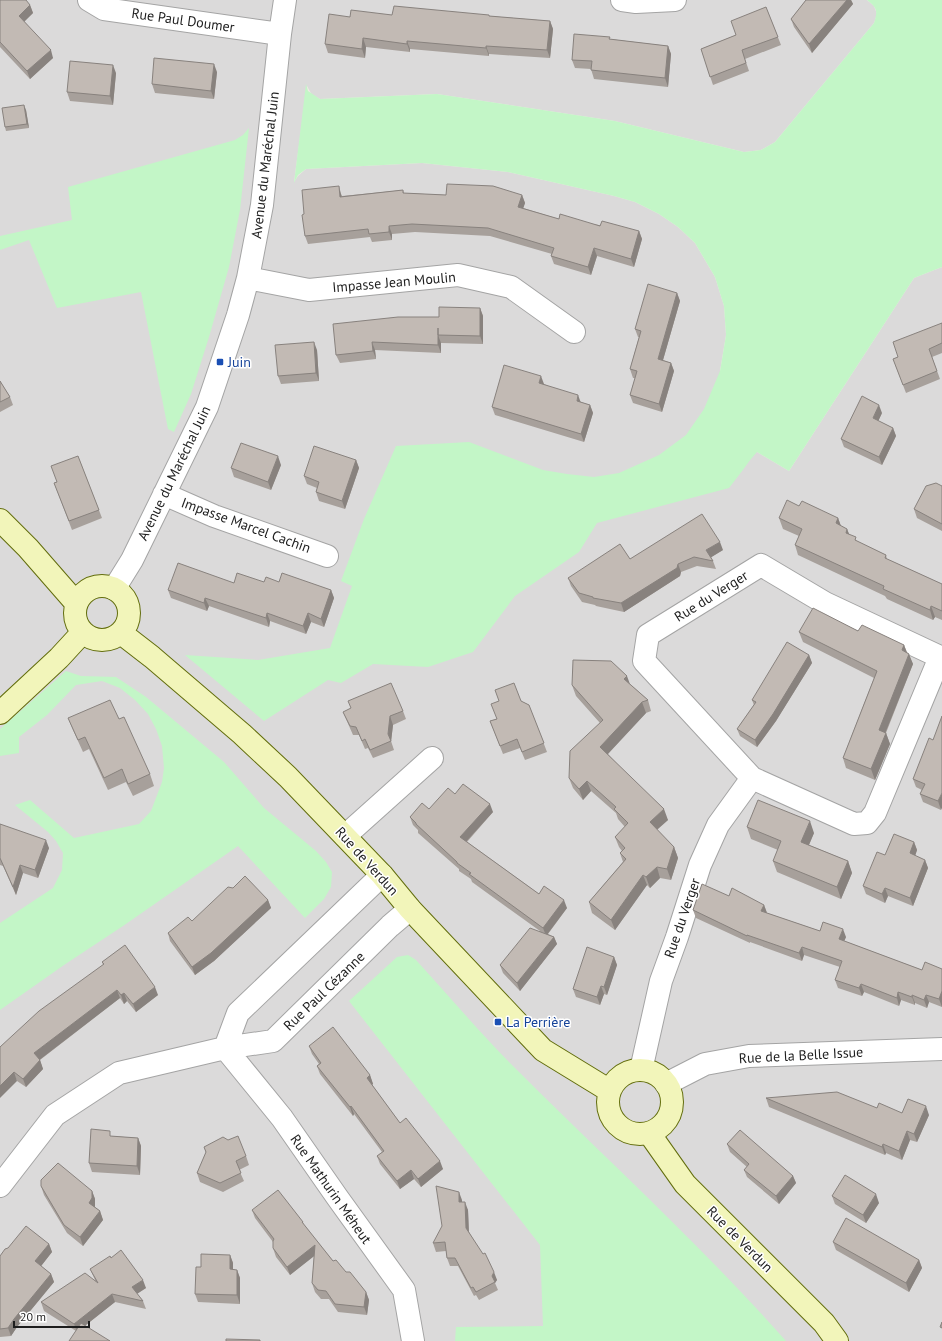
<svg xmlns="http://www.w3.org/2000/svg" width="942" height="1341" font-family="'PT Sans',sans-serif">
  <rect width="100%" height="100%" fill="#eeebe4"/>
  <path fill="#dbdada" d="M0,0H867L874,6L877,14L874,23L775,142L761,150L744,152L615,121L437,94L320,99L312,95L307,86L294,182L298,176L306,169L422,163L508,172L614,196L635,202L659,214L678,227L695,243L715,277L724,306L726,335L720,371L757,452L789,471L914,278L942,267V1341H0Z"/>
  <path fill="#c3f6c7" d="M867,0H942V267L914,278L789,471L757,452C747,463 739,476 729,488L597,523L579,552L515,596L473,652L428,667L373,664L341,683L328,680L264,721L185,655L258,660L330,648L352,586L341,581L364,519L396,446L469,442L543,470L567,474L594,477L619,473L659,455L686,435L704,409L720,371L726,335L724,306L715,277L695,243L678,227L659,214L635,202L614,196L508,172L422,163L306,169L298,175L294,183L306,84L308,91L320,99L437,94L615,121L744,152L761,150L775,142L874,23C878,10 877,8 867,0Z
    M249,128L240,210L229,267L209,337L191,394L174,432L168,429L141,292L57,308L29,240L0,250V236L72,220L68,187L235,140L243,135Z
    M66,671L81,676L116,677L146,697L224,762L264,808L316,851L326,862L332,872L331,887L324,899L305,918L238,846L123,926L64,965L0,1010V923L53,888L62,870L63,853L56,841L48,832L15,805L30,800L74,838L139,824L151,811L162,782L164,768L162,746L156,729L148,714L135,700L120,688L102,681L76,685L47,715L19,737V753L0,756V729Z
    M408,955L416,960C449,996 480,1033 514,1067C605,1158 701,1245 786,1341H455L456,1327L543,1326L540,1245L349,1001L397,957Z"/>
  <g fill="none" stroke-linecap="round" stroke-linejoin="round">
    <defs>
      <path id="street" d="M89,0L104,9L280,34
        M622,0L636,2L675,0
        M248,278L309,290L458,275L511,287L574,332
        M164,494L214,516L327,556
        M761,565L825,603L940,657L875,813L867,823L854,824L752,778L644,661L648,635Z
        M114,589L132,560L207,407L238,315L248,278L262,205L280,34L285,0
        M345,836L432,758
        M382,875L238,1013L225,1048L273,1041L390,926L410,909
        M641,1070L661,981L677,937L700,865L718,825L752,778
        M666,1084L705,1064L749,1056L942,1049
        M0,1186L55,1115L119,1073L225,1048L282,1118L337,1197L404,1290L413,1341"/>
      <path id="secondary" d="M0,520L28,548L76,603
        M75 613a27 27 0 1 1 54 0a27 27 0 1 1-54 0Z
        M121,633L152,657L242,734L288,777L382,875L410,909L543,1050L610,1091
        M0,713L59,658L82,633
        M608 1102a32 32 0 1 1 64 0a32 32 0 1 1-64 0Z
        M649,1133L685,1184L824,1323L837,1341"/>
    </defs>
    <use href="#street" stroke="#a4a4a4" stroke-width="24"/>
    <use href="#secondary" stroke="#626d0c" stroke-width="24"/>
    <use href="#street" stroke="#fff" stroke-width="22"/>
    <use href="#secondary" stroke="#f2f5ba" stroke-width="22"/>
  </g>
  <path fill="#a7a09b" d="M0,0L30,5L33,13L24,21L53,58L30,79L0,47Z
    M806,0H851L853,4L812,53L794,27L791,19Z
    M766,7L781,45L745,59L749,71L713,85L701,49L736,35Z
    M392,15L490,16L550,21L553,29L550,58L489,54V56L410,49V52L366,47L365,58L328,53L325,44L350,17Z
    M610,39L668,46L671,54L668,87L594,79L591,69L575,68L572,60Z
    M217,72L214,99L155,93L152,84Z
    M116,73L113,105L70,101L67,92Z
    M26,110L29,128L6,131L5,127Z
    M403,190L404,193L446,195H522L525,203L523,208L559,219L639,231L642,239L634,267L597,256L591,275L554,264L551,256L552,254L490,236L415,232L392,234V240L372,242L370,237L308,244L305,236L304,214L341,194L342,196Z
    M677,293L680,301L663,360L671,363L674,371L662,412L633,403L630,395L635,378H633L630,369L639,337H638L635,329Z
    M480,308L483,316V344L441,343V353L375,350L376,359L340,363L336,355L439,317Z
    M942,323V353L932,357L940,379L906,393L893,359L898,357Z
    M317,350L319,381L281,384L278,376Z
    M0,381L10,397L13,405L0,412Z
    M544,384L581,402L590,405L593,413L584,442L495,415L492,407Z
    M882,413L878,421L893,428L896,436L882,465L844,447L841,439Z
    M78,456L102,518L72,530L54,483L57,482Z
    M356,460L359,468L345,509L319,501L316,492L317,488L307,484L304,476Z
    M281,465L271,490L234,477L231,468Z
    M942,486V531L917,518L914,509Z
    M799,506L838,518L841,526L847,529L849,534L858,542L886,555L887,559L942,584V620L935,617L933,620L887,599L885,596L798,555L795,545L799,536L783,529L779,518Z
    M723,550L711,557L713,561L716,569L697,566L681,572L680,576L624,612L596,606L595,605L582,602L571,586L568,578L630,559Z
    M264,582H279L331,590L334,598L324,627L311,622L306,634L270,621L269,627L209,606L207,611L171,598L168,590L234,583Z
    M858,631L904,645L907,652L913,664L886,733L890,744L875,780L846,768L843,758L874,678L803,642L799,632Z
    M809,655L812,663L776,721L757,747L740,736L737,729L754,705L752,700Z
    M630,684L648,700L651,711L646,713L608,754L668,820L657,830L674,847L678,858L671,880L660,878L650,888L647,885L615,930L592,913L589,902L623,862L620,853L622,851L619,847L615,837L625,827L618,819L616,813L591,791L583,800L573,788L569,778L600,723L576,696L572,685Z
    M521,701L529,705L547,752L525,760L520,748L503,754L490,721L496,719Z
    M403,711L406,719L393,725L391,741L394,750L373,758L368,748L365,749L359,735H353L343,712Z
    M68,718L119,719L150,774L154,786L133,796L126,782L108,790L89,749L83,752L73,730Z
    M933,740L941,810L923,802L920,794L922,790L916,787L913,779Z
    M455,794L493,812L467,842L539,894L567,908L548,934L554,937L557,944L520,991L503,973L500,965L540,931L472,882L471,879L459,871V869L418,833V830L413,825L410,817L429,809Z
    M0,824L49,848L38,878L23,873L16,895L3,866L0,865Z
    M747,827L814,833L809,845L848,861L852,873L841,899L777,872L773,861L778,850L751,839Z
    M914,842L917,850L915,856L925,860L928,868L913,906L888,896L885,903L866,894L863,886L885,855Z
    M729,896L764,905L767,913L820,931L846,937L844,941L922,970L942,969V1007L929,1002L927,1008L915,1003V1005L901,1000L899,1006L864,992L862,996L838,988L835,980L840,967L804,955L802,961L750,942V943L696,918L693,910Z
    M268,900L271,908L214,961L195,975L170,941L168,933L192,921Z
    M614,957L617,965L607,995L604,994L600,1005L576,997L573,989Z
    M102,962L158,995L136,1012L127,1001L124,1004L120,998L40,1060L43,1069L26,1087L17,1081L0,1047L103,965Z
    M309,1046L370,1075L373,1084L372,1085L400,1123L443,1169L421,1187L414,1179L400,1189L380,1164L377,1156L382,1152L354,1114L353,1116L320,1074L317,1066L319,1064L312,1054Z
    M766,1098L877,1108L902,1113L929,1115L917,1142L910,1140L902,1160L886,1153L885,1155L769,1107Z
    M112,1136L138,1138L141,1146L140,1175L92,1172L89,1163Z
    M228,1140L246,1156L249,1165L239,1170L244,1181L223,1192L200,1182L197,1173L206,1153L204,1147Z
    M727,1144L793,1176L796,1183L779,1204L747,1177L744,1170L747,1167L730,1152Z
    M41,1186L92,1191L95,1199V1207L100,1211L103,1220L83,1246L67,1233L44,1195Z
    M832,1196L879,1203L866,1223L835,1204Z
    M462,1200V1202L468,1210L469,1232L497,1280L495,1283L498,1290L479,1300L476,1295L474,1296L458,1266H450L447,1258L446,1251L436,1252L433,1243Z
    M252,1210L303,1222L304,1225L333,1261L346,1272L366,1292L369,1300L367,1315L338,1312L329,1299H321L315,1292L312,1283L314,1256L290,1275L276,1257L273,1248V1242L255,1218Z
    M833,1242L919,1260L922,1268L909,1292L836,1250Z
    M49,1244L52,1252L41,1266L51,1274L54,1282L17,1327L11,1336L0,1337V1256Z
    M230,1255L233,1263V1270H237L240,1278V1304L198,1302L195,1294L201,1267Z
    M111,1258L146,1288L137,1294L143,1301L146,1309L115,1302L86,1325L76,1331L44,1311L41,1302L95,1280L90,1269Z"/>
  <path fill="#88827e" d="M847,0H851L853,4L812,53L809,44Z
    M30,5L33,13L22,24L19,16Z
    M550,21L553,29L550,58L547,50Z
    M363,38L366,47L365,58L362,49Z
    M407,41L410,49V52L407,44Z
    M486,46L489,54V56L486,48Z
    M668,46L671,54L668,87L665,78Z
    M51,50L53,58L30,79L27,71Z
    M214,64L217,72L214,99L211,91Z
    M113,65L116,73L113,105L110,96Z
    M24,105L26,110L29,128L27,124Z
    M339,186L341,194L343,204L340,197Z
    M522,195L525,203L521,215L518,207Z
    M389,226L392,234V240L389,232Z
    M639,231L642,239L634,267L631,259Z
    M594,248L597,256L591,275L588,267Z
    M677,293L680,301L661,367L658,359Z
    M480,308L483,316V344L480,336Z
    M438,335L441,343V353L438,345Z
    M314,342L317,350L319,381L316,373Z
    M372,342L375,350L376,359L373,351Z
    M671,363L674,371L662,412L659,404Z
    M541,376L544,384L542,391L539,383Z
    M578,395L581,403L577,401Z
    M590,405L593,413L584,442L581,434Z
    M879,405L882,413L876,426L873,418Z
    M893,428L896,436L882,465L879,457Z
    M278,456L281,465L271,490L268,482Z
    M356,460L359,468L345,509L342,501Z
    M838,518L842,529L836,523Z
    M847,529L851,539L846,533Z
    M720,542L723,550L710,558L706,550Z
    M678,564L681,572L680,576L624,612L621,603Z
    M331,590L334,598L324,627L321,619Z
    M205,598L209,606L207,611L204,603Z
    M931,606L935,617L933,620L930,610Z
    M267,613L270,621L269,627L266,618Z
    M308,613L311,622L306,634L303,626Z
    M904,645L908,656L902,650Z
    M909,654L913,664L882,741L879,730Z
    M809,655L812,663L776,721L757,747L755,740Z
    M627,676L631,687L624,679Z
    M642,702L646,713L604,758L600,747Z
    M390,716L393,725L391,742L388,734Z
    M886,733L890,744L875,780L871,769Z
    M587,781L591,791L583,800L579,789Z
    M942,793V808L941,810L938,801Z
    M490,804L493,812L463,845L460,837Z
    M664,809L668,820L653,833L650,822Z
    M810,821L814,833L805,854L801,842Z
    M46,840L49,848L38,878L35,870Z
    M914,842L917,850L913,862L910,853Z
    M674,847L678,858L671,880L667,869Z
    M925,860L928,868L913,906L910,898Z
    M848,861L852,873L841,899L837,887Z
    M20,865L23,873L16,895L13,887Z
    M657,867L660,878L650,888L646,877Z
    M643,875L647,885L615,930L611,920Z
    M885,888L888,896L885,903L882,894Z
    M268,900L271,908L214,961L195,975L192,967Z
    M564,900L567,908L546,936L543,928Z
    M764,905L767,913L761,911Z
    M843,929L846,937L842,946L839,939Z
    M554,937L557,944L520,991L517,983Z
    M802,947L804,955L802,961L799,953Z
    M614,957L617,965L607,995L604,987Z
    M861,984L864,992L862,996L859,988Z
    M601,986L604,994L600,1005L597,997Z
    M155,987L158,995L136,1012L133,1004Z
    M117,990L120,998L38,1061L34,1053Z
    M942,991V1007L939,999Z
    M898,992L901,1000L899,1006L897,998Z
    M124,993L127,1001L124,1004L121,995Z
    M912,995L915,1003V1005L912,997Z
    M926,995L929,1002L927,1008L924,1000Z
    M40,1060L43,1069L26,1087L23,1079Z
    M14,1072L17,1081L0,1098V1086Z
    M370,1075L373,1084L370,1086L367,1078Z
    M351,1106L354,1114L353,1116L350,1107Z
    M926,1106L929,1115L917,1142L914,1134Z
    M907,1131L910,1140L902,1160L899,1151Z
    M138,1138L141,1146L140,1175L137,1166Z
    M883,1144L886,1153L885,1155L882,1147Z
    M440,1161L443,1169L421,1187L418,1179Z
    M411,1170L414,1179L400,1189L397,1181Z
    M793,1176L796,1183L779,1204L776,1196Z
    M92,1191L95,1199V1207L92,1211L89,1203Z
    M459,1192L462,1200V1210L459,1202Z
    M876,1194L879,1203L866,1223L863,1215Z
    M465,1202L468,1210L469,1236L466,1228Z
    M100,1211L103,1220L83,1246L80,1237Z
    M49,1244L52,1252L38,1270L35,1261Z
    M315,1245L318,1253L290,1275L287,1267Z
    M230,1255L233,1263V1278L230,1269Z
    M919,1260L922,1268L909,1292L906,1283Z
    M237,1270L240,1278V1304L237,1295Z
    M494,1272L497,1280L495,1283L492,1276Z
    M51,1274L54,1282L17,1327L11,1336L8,1328L14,1319Z
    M143,1280L146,1288L135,1295L132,1287Z
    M366,1292L369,1300L367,1315L364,1307Z
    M112,1294L115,1302L77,1332L74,1324Z"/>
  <path fill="#c2bab4" stroke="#88827e" d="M0,0H26L30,5L19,16L51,50L27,71L0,42Z
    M806,0H847L809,44L791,19Z
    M394,6L489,15V16L550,21L547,50L486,46V48L407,41V44L363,38L362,49L325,44L329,14L350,17L351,10L392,15Z
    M766,7L778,37L742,50L746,63L710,77L701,49L736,35L731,21Z
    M574,34L610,37L609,39L668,46L665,78L591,70L592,61L572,60Z
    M154,58L214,64L211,91L152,84Z
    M70,61L113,65L110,96L67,92Z
    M24,105L27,124L5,127L2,108Z
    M447,184L493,186L522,195L518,207L559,219L560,214L600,226L602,221L639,231L631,259L594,248L588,267L551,256L554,248L488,228L412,224L389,226V232L369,234L368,229L305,236L302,215L304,214L302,190L339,186L340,197L403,190V193L446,195Z
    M648,284L677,293L658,359L671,363L659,404L630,395L637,371L630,369L641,331L635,329Z
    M439,307L480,308V336L438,335V328V345L372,342L373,351L336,355L333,324L398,317H439Z
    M942,323V343L929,349L937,371L903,385L893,359L898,357L893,342Z
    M314,342L316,373L278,376L275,345Z
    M504,365L541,376L539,383L578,395L577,401L590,405L581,434L492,407Z
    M0,381L10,397L0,402Z
    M862,396L879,405L873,418L893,428L879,457L841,439Z
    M241,443L278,456L268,482L231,468Z
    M314,446L356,460L342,501L316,492L319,482L304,476Z
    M78,456L99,510L69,521L54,483L57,482L51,466Z
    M936,483L942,486V524L914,509L926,486Z
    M787,500L799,506L802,501L838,518L836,523L847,529L846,533L856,537L855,540L886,555L885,558L942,584V611L931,606L930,610L883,589L884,586L795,545L802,529L779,518Z
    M702,514L720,542L706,550L713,561L694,557L678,564L677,568L621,603L593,598V597L579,593L568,578L620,544L630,559Z
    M178,563L234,583L237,573L264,582L266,577L279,582L282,573L331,590L321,619L308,613L303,626L267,613L266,618L205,598L204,603L168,590Z
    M813,608L858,631L862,625L904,645L902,650L909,654L879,730L886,733L871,769L843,758L877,671L799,632Z
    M787,642L809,655L773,714L755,740L737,729L756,702L752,700Z
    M573,660L611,661L627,676L624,679L648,700L642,702L600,747L664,809L650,822L674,847L667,869L657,867L646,877L643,875L611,920L589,902L626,859L620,853L625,848L615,837L628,823L614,809L616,807L587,781L579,789L569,778L570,751L603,720L572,685Z
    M391,683L403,711L390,716L388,734L391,741L370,750L365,739L362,741L356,727L350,726L343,712L351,708L348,701Z
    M514,683L521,701L529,705L544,743L522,752L517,739L500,746L490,721L497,719L491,704L499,701L495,690Z
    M110,700L119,719L124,717L150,774L128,784L122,769L104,778L85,737L78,740L68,718Z
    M942,716V793L938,801L920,794L925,784L913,779L929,738L933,740Z
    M463,784L490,804L460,837L539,894L544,886L564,900L543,928L469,874L471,873L457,863V862L416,824V823L410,817L422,803L429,809L448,788L455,794Z
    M758,800L810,821L801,842L848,861L837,887L773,861L781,841L747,827Z
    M0,824L46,840L35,870L20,865L13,887L0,858Z
    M894,834L914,842L910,853L925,860L910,898L885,888L882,894L863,886L877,852L885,855Z
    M245,876L268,900L211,953L192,967L168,933L188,917L192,921L228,887L233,888Z
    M702,884L729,896L732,888L764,905L761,911L820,931L823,922L843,929L839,939L922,970L925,962L942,969V991L939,999L926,995L924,1000L912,995V997L898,992L897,998L861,984L859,988L835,980L842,961L802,947L799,953L747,935V936L693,910Z
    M530,928L554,937L517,983L500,965Z
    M125,945L155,987L133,1004L124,993L121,995L117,990L34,1053L40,1060L23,1079L14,1072L0,1086V1047L39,1011L104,964L102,962Z
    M587,947L614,957L604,987L601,986L597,997L573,989Z
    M333,1027L370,1075L367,1078L400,1123L406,1118L440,1161L418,1179L411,1170L397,1181L377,1156L384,1151L351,1106L350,1107L317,1066L321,1063L309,1046Z
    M837,1092L877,1108L879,1103L902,1113L908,1099L926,1106L914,1134L907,1131L899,1151L883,1144L882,1147L766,1098Z
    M91,1129L110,1131V1136L138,1138L137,1166L89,1163Z
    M740,1130L793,1176L776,1196L744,1170L749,1164L727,1144Z
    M238,1136L246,1156L236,1161L241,1173L220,1183L197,1173L206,1152L204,1147L223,1137L228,1140Z
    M58,1163L92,1191V1198L89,1203L100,1211L80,1237L64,1225L41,1186V1180Z
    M845,1175L876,1194L863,1215L832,1196Z
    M436,1186L459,1192V1202H465L466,1228L483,1254L485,1253L494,1272L492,1276L495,1282L476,1292L473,1287L471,1288L455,1258H447L445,1242L433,1243L442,1226Z
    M278,1190L303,1222H302L333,1261L336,1260L346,1272H350L366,1292L364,1307L335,1304L326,1291L318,1290L312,1283L315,1245L287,1267L273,1248V1241L274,1239L252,1210Z
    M846,1218L919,1260L906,1283L833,1242Z
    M26,1226L49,1244L35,1261L51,1274L14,1319L8,1328L0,1329V1256L5,1249L8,1248Z
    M121,1250L143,1280L132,1287L143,1301L112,1294L74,1324L41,1302L85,1273L98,1283L90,1269L110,1256L111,1258Z
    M201,1254L230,1255V1269L237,1270V1295L195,1294L196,1267H201Z
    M942,1322V1328L940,1327Z
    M81,1323L110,1341H69Z
    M226,1339L260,1340V1341H226Z"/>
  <g fill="#1a4fb4" stroke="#fff" stroke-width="1.5">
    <rect x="216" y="358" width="8" height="8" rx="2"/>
    <rect x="494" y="1018" width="8" height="8" rx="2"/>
  </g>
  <g text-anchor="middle" stroke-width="3" stroke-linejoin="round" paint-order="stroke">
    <g font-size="14" fill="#1d1d1d" stroke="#fff">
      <text transform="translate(183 20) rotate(8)" y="5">Rue Paul Doumer</text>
      <text transform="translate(265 165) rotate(-83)" y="5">Avenue du Maréchal Juin</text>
      <text transform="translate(394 282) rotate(-5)" y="5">Impasse Jean Moulin</text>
      <text transform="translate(174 473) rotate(-64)" y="5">Avenue du Maréchal Juin</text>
      <text transform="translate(246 525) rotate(20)" y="5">Impasse Marcel Cachin</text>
      <text transform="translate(711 596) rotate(-32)" y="5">Rue du Verger</text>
      <text transform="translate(367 861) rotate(48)" y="5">Rue de Verdun</text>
      <text transform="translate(682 918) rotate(-71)" y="5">Rue du Verger</text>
      <text transform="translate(324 991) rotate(-44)" y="5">Rue Paul Cézanne</text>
      <text transform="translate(801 1055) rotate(-3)" y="5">Rue de la Belle Issue</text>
      <text transform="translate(331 1189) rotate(55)" y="5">Rue Mathurin Méheut</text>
      <text transform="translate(740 1239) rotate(45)" y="5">Rue de Verdun</text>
    </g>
    <g font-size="14" fill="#164399" stroke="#fff" text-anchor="start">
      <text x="228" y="367">Juin</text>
      <text x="506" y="1027">La Perrière</text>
    </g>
  </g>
  <path d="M14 1321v6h75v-6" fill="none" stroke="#1d1d1d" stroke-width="2"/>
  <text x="20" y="1321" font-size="12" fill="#1d1d1d" stroke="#ffffff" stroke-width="3" paint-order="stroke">20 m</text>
</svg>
